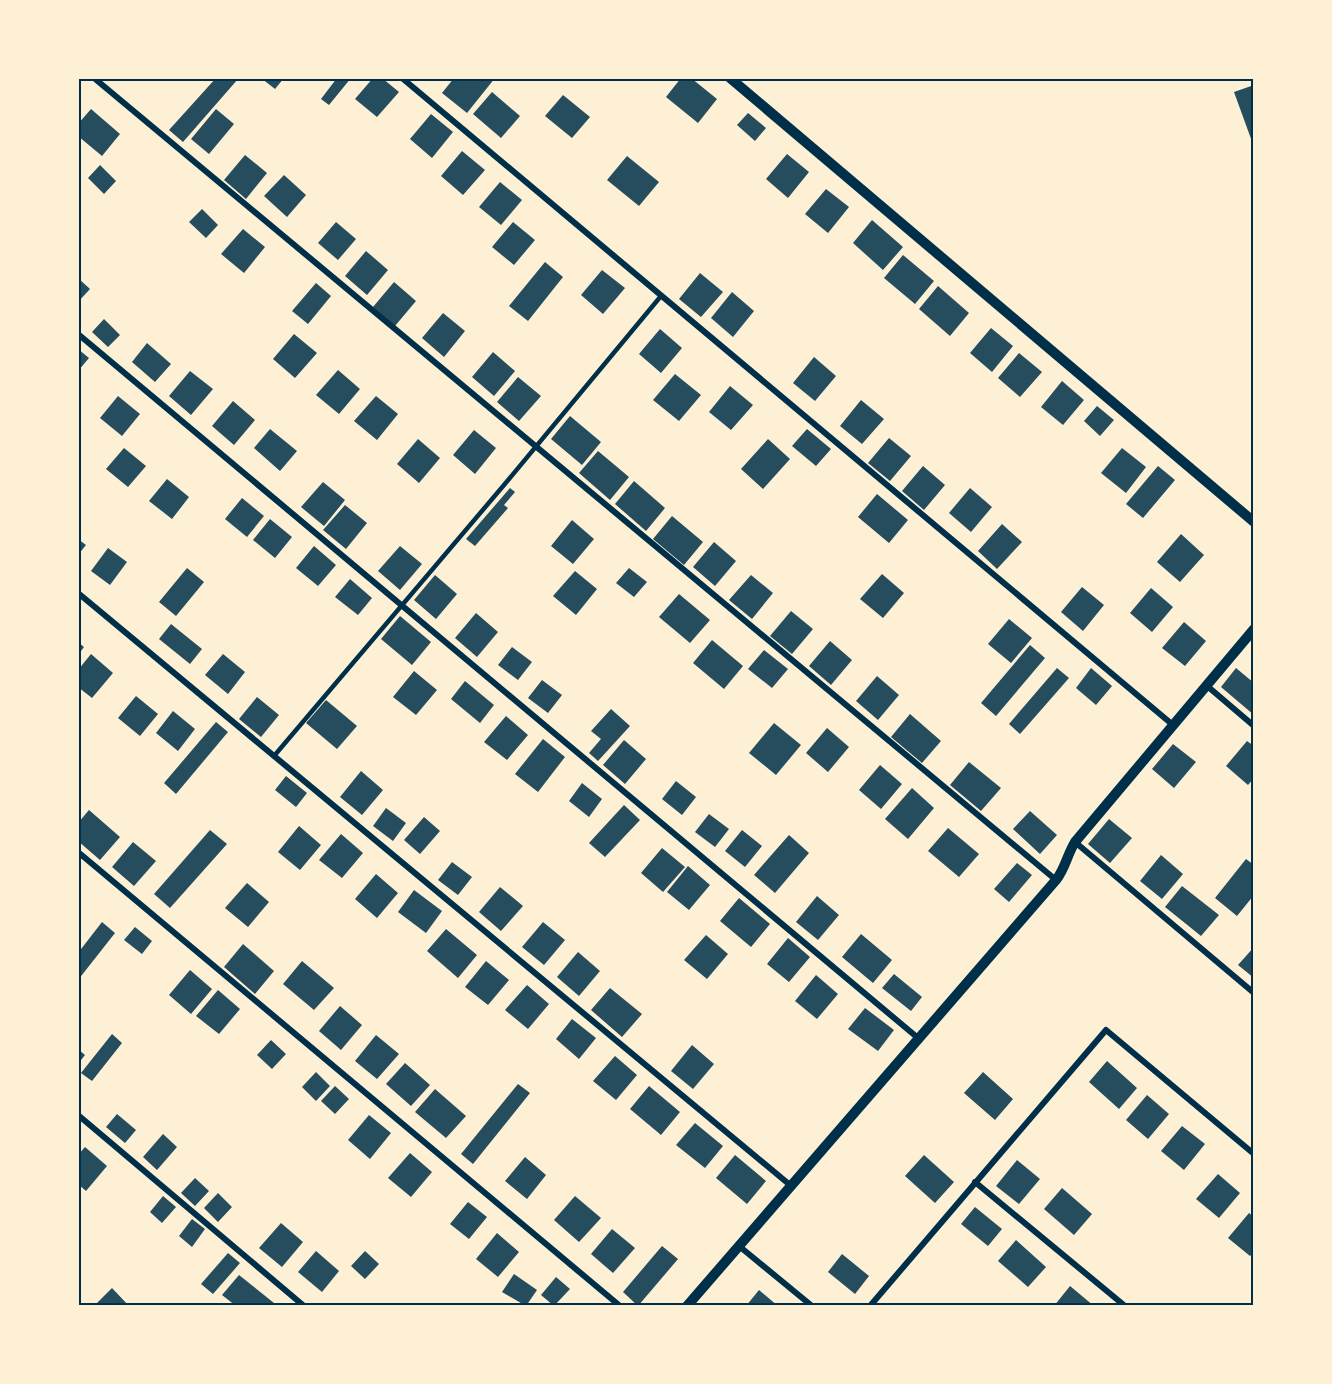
<svg xmlns="http://www.w3.org/2000/svg" width="1332" height="1384" font-family="'DejaVu Sans',sans-serif">
  <rect width="100%" height="100%" fill="#fdf0d5"/>
  <path fill="#264d5e" d="M216,78L238,79L183,142L169,130Z
    M261,78H284L275,89Z
    M337,78H351L329,105L321,99Z
    M373,78H382L399,92L377,117L355,99Z
    M454,78H495L467,113L442,93Z
    M681,78H691L717,99L698,123L666,97Z
    M1254,85V147L1234,92Z
    M492,92L520,116L501,138L473,114Z
    M563,95L590,117L572,138L545,116Z
    M91,109L120,134L102,156L78,136V124Z
    M216,109L234,124L209,154L191,139Z
    M748,113L766,128L755,141L737,125Z
    M431,114L453,132L432,158L410,139Z
    M462,151L485,170L463,195L441,176Z
    M787,154L809,172L788,198L766,179Z
    M245,155L267,173L246,199L224,180Z
    M627,156L659,182L639,206L607,180Z
    M100,165L116,181L104,194L88,178Z
    M284,175L306,195L287,217L264,196Z
    M500,182L522,200L501,225L479,207Z
    M826,189L849,207L828,233L805,214Z
    M202,209L218,225L206,238L189,222Z
    M872,220L903,247L883,270L853,243Z
    M336,222L356,239L338,260L318,243Z
    M513,222L535,240L514,265L492,247Z
    M243,229L265,247L244,273L221,254Z
    M366,251L388,270L367,295L345,276Z
    M903,255L934,281L915,304L884,278Z
    M545,262L563,277L528,321L509,306Z
    M602,270L625,288L603,314L581,295Z
    M700,273L723,292L701,317L679,299Z
    M78,278L90,289L78,302Z
    M394,282L416,301L395,326L373,307Z
    M316,283L331,296L308,324L292,311Z
    M938,286L969,313L950,336L919,309Z
    M732,292L754,311L733,337L711,318Z
    M443,313L465,331L444,357L422,338Z
    M104,319L120,335L108,347L92,332Z
    M991,328L1013,346L992,372L970,353Z
    M660,329L682,348L661,373L639,354Z
    M294,334L317,353L295,378L273,359Z
    M147,343L171,364L155,382L132,362Z
    M78,349L89,358L78,371Z
    M493,352L515,371L494,396L472,377Z
    M1019,353L1042,372L1020,397L998,378Z
    M814,357L836,376L815,401L793,383Z
    M338,370L360,389L339,414L316,395Z
    M190,371L213,389L191,415L169,396Z
    M675,374L701,395L679,421L653,400Z
    M518,377L541,396L519,421L497,402Z
    M1062,381L1084,400L1063,425L1041,407Z
    M730,386L753,405L731,430L709,412Z
    M118,396L140,414L122,436L100,418Z
    M376,396L398,414L377,440L354,421Z
    M861,400L884,419L862,444L840,426Z
    M233,401L255,420L234,445L212,426Z
    M1097,406L1114,420L1100,436L1084,421Z
    M570,416L601,442L582,465L551,439Z
    M270,429L297,451L280,471L254,448Z
    M807,429L831,449L816,466L792,446Z
    M474,430L496,448L475,474L453,455Z
    M889,438L911,456L890,481L868,463Z
    M418,439L440,458L419,483L397,464Z
    M768,439L790,459L763,489L741,469Z
    M124,448L146,466L128,487L106,469Z
    M1122,448L1146,467L1126,493L1101,473Z
    M598,451L629,477L610,500L579,473Z
    M923,466L945,485L924,510L902,491Z
    M1158,466L1175,480L1143,518L1126,504Z
    M167,479L189,497L172,519L149,501Z
    M634,481L665,508L646,531L615,504Z
    M323,482L345,500L324,526L301,507Z
    M510,488L515,492L504,505L508,508L475,546L466,539Z
    M970,488L992,507L971,532L949,513Z
    M877,494L908,520L889,543L858,517Z
    M242,498L264,516L247,537L225,519Z
    M345,505L367,523L346,549L323,530Z
    M672,516L703,542L684,565L653,539Z
    M270,519L292,537L275,558L253,540Z
    M572,520L594,539L573,564L551,546Z
    M1002,524L1022,542L997,569L978,551Z
    M1181,534L1204,555L1180,582L1157,562Z
    M78,539L86,545L78,555Z
    M714,542L736,561L715,586L693,567Z
    M314,546L336,565L318,586L296,568Z
    M400,546L422,564L400,590L378,571Z
    M108,548L127,562L110,585L91,571Z
    M187,568L204,582L176,616L159,602Z
    M629,568L647,582L634,597L616,583Z
    M575,571L597,589L576,615L553,596Z
    M882,574L904,593L883,618L860,599Z
    M435,575L457,594L436,619L414,600Z
    M751,575L773,593L752,619L729,600Z
    M350,579L372,598L358,615L335,597Z
    M1082,587L1104,605L1083,631L1061,612Z
    M1151,588L1173,607L1152,632L1130,613Z
    M679,594L710,620L690,643L659,617Z
    M791,611L813,629L792,654L770,636Z
    M476,613L498,632L477,657L455,638Z
    M400,616L431,642L412,665L381,639Z
    M1009,619L1032,638L1011,663L988,644Z
    M1184,622L1206,641L1185,666L1162,648Z
    M171,624L202,649L190,664L159,639Z
    M712,640L743,666L724,689L693,663Z
    M830,641L852,660L831,685L809,666Z
    M78,642L84,647L78,655Z
    M1030,645L1045,658L996,716L981,703Z
    M512,647L532,662L518,680L498,665Z
    M764,650L788,669L772,688L748,669Z
    M91,654L113,673L92,698L78,687V670Z
    M223,654L245,672L228,694L205,675Z
    M1057,668L1069,678L1020,734L1009,724Z
    M1091,668L1112,686L1096,705L1076,688Z
    M1236,668L1254,683V715L1221,687Z
    M414,671L437,690L416,715L393,697Z
    M877,676L899,695L878,720L856,701Z
    M542,680L562,695L548,713L528,698Z
    M465,681L494,705L480,723L451,699Z
    M136,696L158,714L140,736L118,718Z
    M257,697L279,715L261,737L239,719Z
    M326,700L357,726L337,749L306,723Z
    M611,709L630,726L598,761L589,753L601,739L591,731Z
    M173,711L195,729L178,751L156,733Z
    M910,714L941,741L922,763L891,737Z
    M506,716L528,735L507,760L484,742Z
    M216,722L228,732L176,794L164,783Z
    M774,723L801,745L776,775L749,753Z
    M827,728L849,747L828,772L806,753Z
    M543,739L565,757L538,792L515,774Z
    M624,740L646,759L625,784L603,765Z
    M1247,741L1254,746V778L1248,785L1226,766Z
    M1173,744L1196,762L1174,788L1152,769Z
    M969,762L1001,788L981,811L950,785Z
    M880,765L902,784L881,809L859,790Z
    M361,771L383,790L362,815L340,797Z
    M286,776L307,793L296,807L275,790Z
    M676,781L696,797L682,815L662,799Z
    M582,783L602,799L589,817L569,801Z
    M912,788L934,808L908,839L885,819Z
    M624,805L640,820L605,857L589,843Z
    M386,808L406,823L393,841L373,826Z
    M89,810L120,837L100,860L78,841V823Z
    M1030,811L1057,835L1040,854L1013,829Z
    M709,814L729,829L715,847L695,832Z
    M424,817L440,831L420,854L404,840Z
    M1109,819L1132,838L1110,863L1088,844Z
    M299,826L321,845L300,870L278,852Z
    M948,828L979,854L959,877L928,851Z
    M210,830L227,844L170,908L154,894Z
    M742,830L762,846L745,867L725,851Z
    M341,834L363,853L342,878L319,860Z
    M789,835L809,853L775,893L754,875Z
    M133,842L156,861L134,886L112,867Z
    M662,848L685,867L663,892L641,873Z
    M1161,855L1183,874L1162,899L1140,881Z
    M1246,859L1254,865V895L1237,916L1215,898Z
    M452,862L472,877L458,895L438,880Z
    M1017,863L1032,875L1009,902L994,889Z
    M688,866L710,885L689,910L667,892Z
    M376,874L398,893L377,918L355,899Z
    M247,883L269,902L248,927L225,908Z
    M1182,886L1219,915L1201,936L1165,907Z
    M500,887L523,906L501,931L479,912Z
    M414,890L442,911L426,933L398,912Z
    M817,896L839,915L818,940L796,922Z
    M739,898L770,924L751,947L720,921Z
    M102,922L115,933L78,980V953Z
    M543,922L565,940L544,965L522,947Z
    M135,927L152,941L142,954L124,940Z
    M446,929L477,955L458,978L427,951Z
    M861,934L892,960L873,983L842,957Z
    M706,935L728,954L707,979L684,960Z
    M788,938L810,957L789,982L767,964Z
    M243,944L274,971L255,994L224,967Z
    M1254,947V978L1238,965Z
    M578,952L600,971L579,996L557,977Z
    M302,961L334,988L314,1010L283,984Z
    M486,961L509,980L488,1005L465,987Z
    M190,970L212,989L191,1014L169,995Z
    M894,974L922,997L911,1011L882,988Z
    M816,975L838,994L817,1019L795,1001Z
    M527,985L549,1004L528,1029L505,1010Z
    M610,988L642,1014L622,1037L591,1010Z
    M218,990L240,1009L219,1034L196,1016Z
    M340,1006L362,1025L341,1050L319,1031Z
    M865,1008L894,1030L878,1051L848,1029Z
    M572,1019L596,1038L579,1059L556,1039Z
    M112,1034L122,1043L92,1081L81,1073Z
    M376,1035L399,1054L377,1079L355,1061Z
    M271,1040L286,1054L272,1069L257,1055Z
    M692,1045L714,1064L693,1089L671,1071Z
    M78,1049L85,1055L78,1064Z
    M615,1056L637,1075L616,1100L593,1081Z
    M1107,1061L1137,1088L1119,1109L1089,1082Z
    M405,1063L430,1085L411,1106L386,1084Z
    M316,1072L330,1086L316,1101L302,1087Z
    M983,1072L1013,1099L995,1120L964,1093Z
    M518,1084L530,1093L473,1164L461,1154Z
    M335,1086L349,1099L335,1114L321,1101Z
    M649,1086L680,1112L661,1135L630,1109Z
    M435,1089L466,1116L446,1138L415,1112Z
    M1147,1095L1169,1114L1148,1139L1126,1120Z
    M117,1114L136,1130L125,1143L106,1127Z
    M369,1115L391,1133L370,1159L348,1140Z
    M695,1123L723,1146L705,1168L676,1145Z
    M1182,1126L1205,1144L1184,1170L1161,1151Z
    M163,1134L177,1147L157,1170L143,1157Z
    M85,1147L107,1166L86,1191L78,1184V1155Z
    M410,1153L432,1172L411,1197L388,1178Z
    M735,1155L766,1181L747,1204L716,1178Z
    M924,1155L954,1182L935,1203L905,1176Z
    M525,1157L546,1175L527,1199L505,1181Z
    M1017,1160L1040,1179L1019,1204L996,1186Z
    M1218,1174L1240,1193L1219,1218L1196,1199Z
    M195,1178L209,1191L195,1206L181,1193Z
    M1062,1188L1092,1214L1074,1235L1044,1209Z
    M218,1193L232,1207L218,1222L204,1208Z
    M163,1196L176,1207L162,1223L150,1212Z
    M575,1196L601,1218L579,1242L554,1220Z
    M468,1202L487,1217L469,1239L450,1224Z
    M975,1207L1002,1229L988,1246L961,1224Z
    M1249,1213L1254,1217V1252L1250,1256L1228,1238Z
    M192,1219L205,1229L192,1247L179,1236Z
    M281,1223L303,1242L282,1267L259,1248Z
    M612,1229L635,1248L613,1273L591,1254Z
    M497,1233L519,1252L498,1277L476,1259Z
    M1016,1240L1046,1267L1028,1287L998,1261Z
    M662,1246L678,1259L638,1306L623,1292Z
    M316,1251L339,1271L322,1292L298,1272Z
    M365,1251L379,1264L365,1279L351,1266Z
    M228,1253L240,1263L213,1294L201,1284Z
    M842,1254L869,1276L855,1294L828,1272Z
    M514,1274L537,1290L526,1306L502,1292Z
    M239,1275L274,1303L272,1306H236L222,1295Z
    M556,1277L570,1289L554,1306L541,1295Z
    M1070,1286L1094,1306H1054Z
    M112,1288L129,1306H94Z
    M759,1290L778,1306H746Z"/>
  <g fill="none" stroke-linecap="round" stroke-linejoin="round">
    <path stroke="#003049" stroke-width="4.5" d="M274,756L504,485L661,296"/>
    <path stroke="#003049" stroke-width="6" d="M94,78L1056,880
      M402,78L1173,725
      M78,334L918,1038
      M78,593L790,1185
      M1206,685L1254,726
      M1075,842L1254,993
      M78,852L620,1306
      M78,1115L304,1306
      M975,1182L1125,1306
      M739,1246L812,1306
      M870,1306L1106,1030L1254,1154"/>
    <path stroke="#003049" stroke-width="10" d="M730,78L1254,522
      M687,1306L1056,880C1065,869 1067,855 1075,842L1254,629"/>
  </g>
  <rect width="1332" height="1384" fill="none" stroke="#fdf0d5" stroke-width="159"/>
  <rect x="80" y="80" width="1172" height="1224" fill="none" stroke="#003049" stroke-width="2"/>
</svg>
